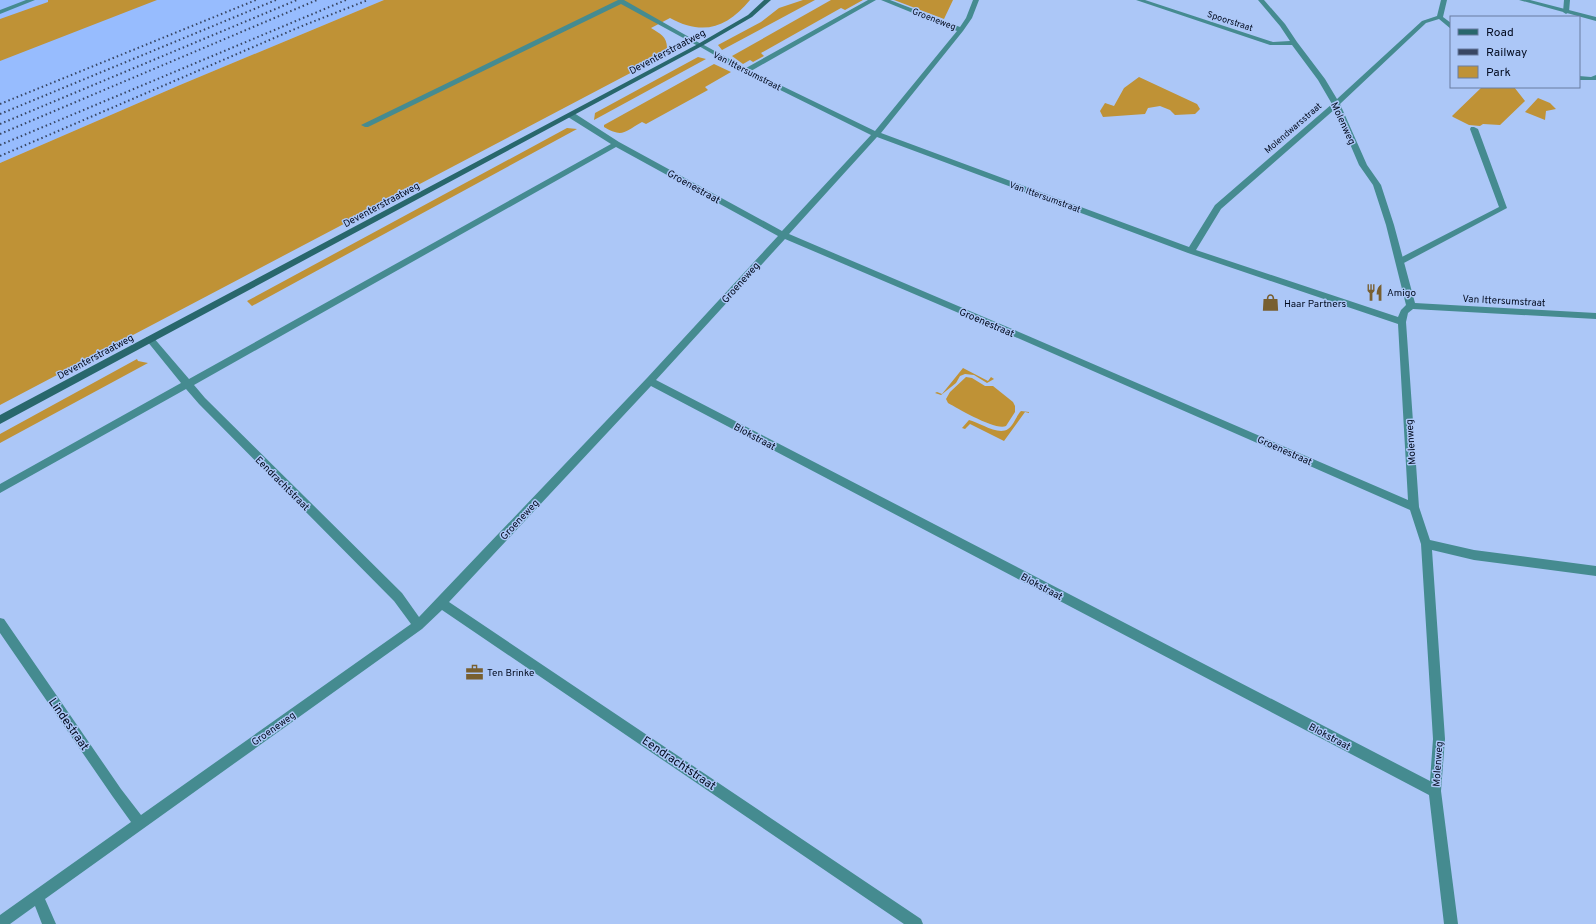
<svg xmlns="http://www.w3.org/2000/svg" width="1596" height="924" font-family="Overpass,sans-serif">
  <rect width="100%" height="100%" fill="#acc7f7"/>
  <path fill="#97bcfe" d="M0,0H384L180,85L0,163Z"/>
  <path fill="#bf9236" d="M48,0H157L0,61V19L48,2Z
    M384,0H750C727,28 703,36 670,18L651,28C660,34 667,36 667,48L657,59L0,405V163L180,85Z
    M803,0H815L722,50L718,45L761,22L779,8Z
    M831,0H863L845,10L841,8L761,53L764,56L753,62L750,60L743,64L732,56Z
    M894,0H953L944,19Z
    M698,57L706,59L594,120L595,113Z
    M714,64L731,72L705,87L708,90L646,124L642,122C624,132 623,138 604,127V125Z
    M1139,77L1197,104L1200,109L1195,114L1175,115L1170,110L1160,106L1148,108L1145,114L1103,117L1100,111L1105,103L1114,106L1124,88Z
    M1482,87H1514L1525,101L1500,125L1483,124L1480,126L1469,125L1453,117L1452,116Z
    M1538,98L1550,103L1556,109L1546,111L1545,120L1525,112Z
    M567,128L577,129L252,306L247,301Z
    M137,359L138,361L148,363L0,443V434Z
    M963,368L988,381L991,377L994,379L987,383L974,375L965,374L960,376L956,383L941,395L935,393L937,392L942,394Z
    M966,377L972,378L985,386H993L1013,402L1015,406V412L1006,426C996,431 959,409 948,403L946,399L950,392Z
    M1021,411L1029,412V413L1025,412L1004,441L970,424L965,429L962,428L969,420C979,422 998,436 1008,429C1014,425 1016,416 1021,411Z"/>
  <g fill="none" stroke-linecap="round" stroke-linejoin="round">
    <path fill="#458b90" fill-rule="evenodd" d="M26,0H35L0,14V10Z
      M618,0H624L703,45L698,46L621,4L368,127H365L361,125Z
      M1564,0H1570L1569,12L1566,14L1563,12Z
      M1471,127H1474L1478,129L1507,208L1402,264H1396V260L1499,207L1470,129Z"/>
    <path fill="#458b90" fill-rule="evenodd" d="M868,0H876L751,71L875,131L957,31L881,0H890L960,27L966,18L973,0H979L972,18L963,31L881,133L1189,247L1215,205L1332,104L1318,80L1292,45H1270L1136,0H1145L1273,42L1290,41L1280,26L1258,0H1264L1285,24L1297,42L1325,79L1337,99L1422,21L1437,16L1441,0H1447L1443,17L1451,23V29L1439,19L1426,23L1340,104L1367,165L1381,185L1394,225L1415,303L1596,313V319L1413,309L1408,313L1406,322L1419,507L1430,540L1474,550L1596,566V576L1474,560L1432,550L1445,739L1441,791L1458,924H1444L1429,795L651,386L449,602L921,919L923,924H904L442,610L422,629L45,899L56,924H42L35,906L10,924H0V915L131,822L113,797L0,633V618L4,619L121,789L141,815L411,624L394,601L199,404L186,389L0,493V484L181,383L147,341L145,339L147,337H153L189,379L611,144L568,117V113H574L619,142L782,231L871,135L744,72L697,45L702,44L746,68ZM1335,109L1359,165L1373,185L1386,225L1406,305L1401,310L1398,317L1196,250L1221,209ZM877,137L1188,253L1398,324L1408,500L1026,335L789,234ZM616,147L778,236L647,378L419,617L402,593L205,398L194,385ZM785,239L1020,339L1410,510L1421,544L1433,739L1430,781L656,380Z
      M1519,0H1530L1596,17V21Z
      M1596,75V80H1579V76L1591,77Z"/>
    <path fill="#28676c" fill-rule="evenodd" d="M764,0H771L752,17L702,46L0,424V415L698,44L748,15Z"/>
    <path stroke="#384663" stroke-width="2" stroke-dasharray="1.5 3" stroke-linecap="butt" d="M0,104L256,0
      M0,114L276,0
      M0,124L297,0
      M0,134L317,0
      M0,145L346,0
      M0,156L302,26L368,0"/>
  </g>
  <defs>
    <symbol id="restaurant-bare" viewBox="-9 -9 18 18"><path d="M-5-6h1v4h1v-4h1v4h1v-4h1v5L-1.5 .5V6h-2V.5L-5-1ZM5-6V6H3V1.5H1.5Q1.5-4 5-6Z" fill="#785f30" stroke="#acc7f7" stroke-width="2.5" paint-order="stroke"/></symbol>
    <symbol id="shop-bare" viewBox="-9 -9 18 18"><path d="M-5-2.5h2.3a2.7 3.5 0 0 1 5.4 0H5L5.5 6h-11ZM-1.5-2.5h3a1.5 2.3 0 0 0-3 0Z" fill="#785f30" stroke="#acc7f7" stroke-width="2.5" paint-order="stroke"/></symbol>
    <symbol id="office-bare" viewBox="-9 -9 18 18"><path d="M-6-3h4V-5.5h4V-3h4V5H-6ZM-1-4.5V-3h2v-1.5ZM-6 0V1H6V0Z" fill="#785f30" stroke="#acc7f7" stroke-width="2.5" paint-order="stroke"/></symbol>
  </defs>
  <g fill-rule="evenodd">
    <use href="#restaurant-bare" x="1362" y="280" width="25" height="25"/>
    <use href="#shop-bare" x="1258" y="290" width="25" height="25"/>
    <use href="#office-bare" x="462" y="660" width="25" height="25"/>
  </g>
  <g text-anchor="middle" stroke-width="3" stroke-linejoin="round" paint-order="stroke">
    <g font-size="9" fill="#030c20" stroke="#acc7f7">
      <text transform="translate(934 19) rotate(21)" y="3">Groeneweg</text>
      <text transform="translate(1230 21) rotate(18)" y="3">Spoorstraat</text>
      <text transform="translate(747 71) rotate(27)" y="3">Van Ittersumstraat</text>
      <text transform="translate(1293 128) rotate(-41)" y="3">Molendwarsstraat</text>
      <text transform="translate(1045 197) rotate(20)" y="3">Van Ittersumstraat</text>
    </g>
    <g font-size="10" fill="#030c20" stroke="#acc7f7">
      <text transform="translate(667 51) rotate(-28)" y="4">Deventerstraatweg</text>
      <text transform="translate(1344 123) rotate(65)" y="4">Molenweg</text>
      <text transform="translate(694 186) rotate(29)" y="4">Groenestraat</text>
      <text transform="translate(381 204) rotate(-28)" y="4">Deventerstraatweg</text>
      <text transform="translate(740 282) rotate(-48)" y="4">Groeneweg</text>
      <text transform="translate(1504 300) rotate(3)" y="4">Van Ittersumstraat</text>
      <text transform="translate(987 322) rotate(23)" y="4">Groenestraat</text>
      <text transform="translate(95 356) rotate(-28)" y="4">Deventerstraatweg</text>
      <text transform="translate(755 436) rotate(28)" y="4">Blokstraat</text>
      <text transform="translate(1410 442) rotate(-94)" y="4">Molenweg</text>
      <text transform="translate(1285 450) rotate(24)" y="4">Groenestraat</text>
      <text transform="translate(283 483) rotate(45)" y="4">Eendrachtstraat</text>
      <text transform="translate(519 519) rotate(-47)" y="4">Groeneweg</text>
      <text transform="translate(1042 586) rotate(28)" y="4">Blokstraat</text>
      <text transform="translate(273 728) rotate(-35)" y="4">Groeneweg</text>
      <text transform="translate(1330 736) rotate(28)" y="4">Blokstraat</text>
      <text transform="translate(1437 764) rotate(-86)" y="4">Molenweg</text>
    </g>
    <g font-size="10" fill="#030c20" stroke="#acc7f7" text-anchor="start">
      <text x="1387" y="296">Amigo</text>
      <text x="1284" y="307">Haar Partners</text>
      <text x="487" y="676">Ten Brinke</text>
    </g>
    <g font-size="12" fill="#030c20" stroke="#acc7f7">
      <text transform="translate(69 724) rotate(55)" y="4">Lindestraat</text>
      <text transform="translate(679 763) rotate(34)" y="4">Eendrachtstraat</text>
    </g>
  </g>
  <rect x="1450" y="16" width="130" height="72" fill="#acc7f7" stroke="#687ca1"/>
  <rect x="1458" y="29" width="20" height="6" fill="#28676c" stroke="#687ca1"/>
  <text x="1486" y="36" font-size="12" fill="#030c20">Road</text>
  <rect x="1458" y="49" width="20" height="6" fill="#384663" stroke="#687ca1"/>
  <text x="1486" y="56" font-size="12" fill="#030c20">Railway</text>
  <rect x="1458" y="66" width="20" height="12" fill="#bf9236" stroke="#687ca1"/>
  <text x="1486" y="76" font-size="12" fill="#030c20">Park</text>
</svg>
